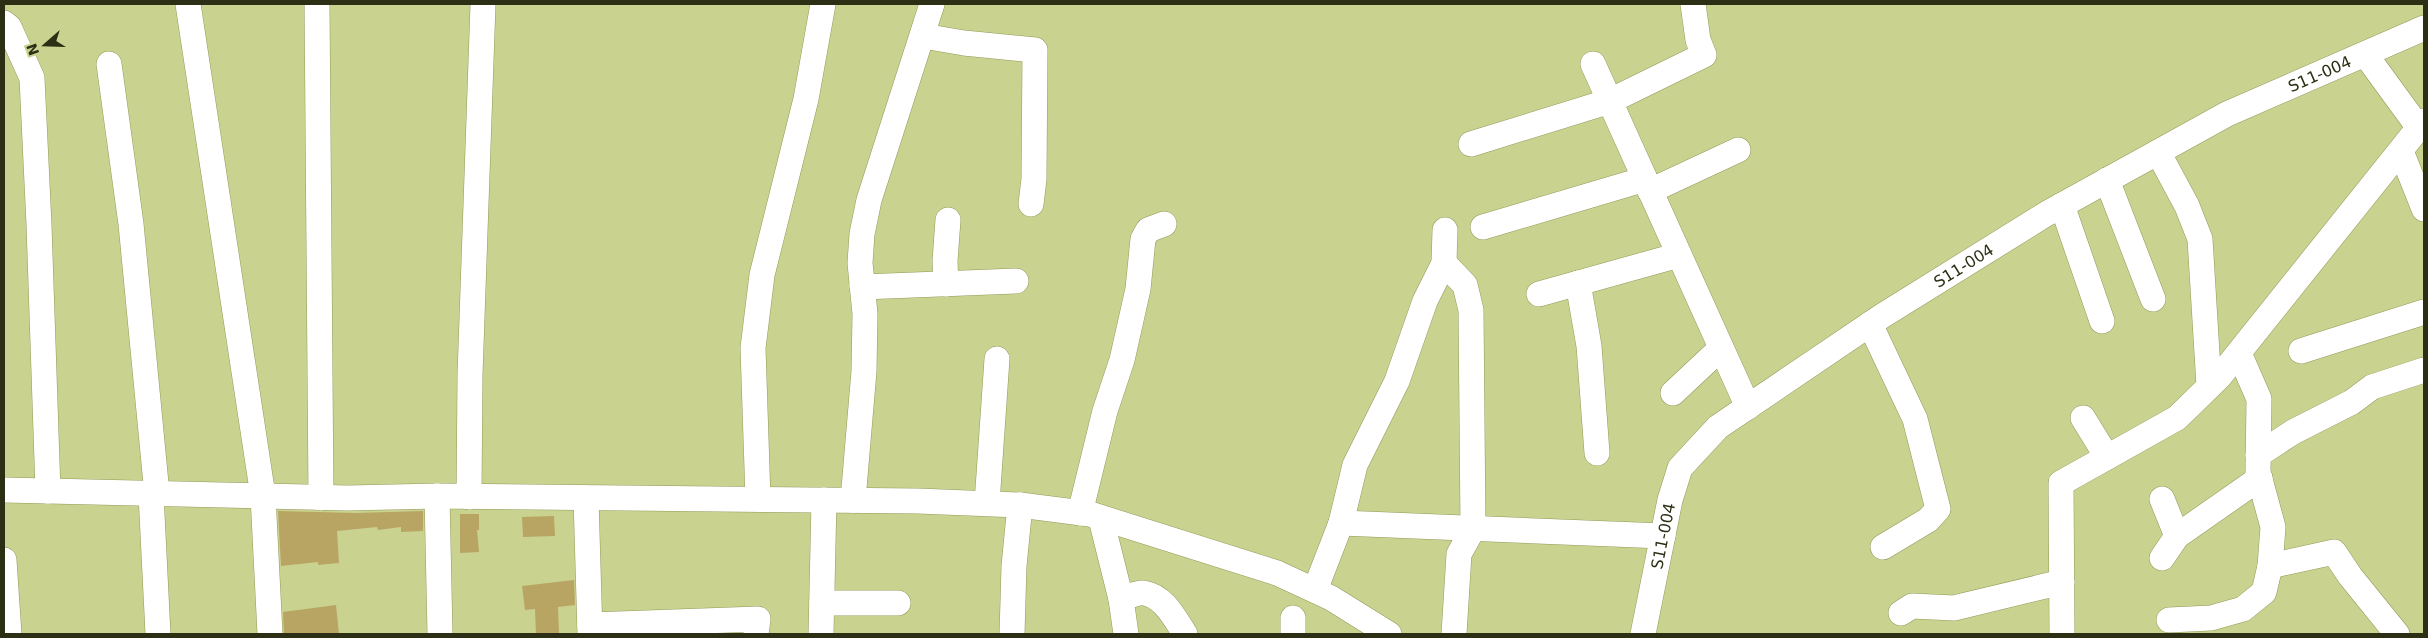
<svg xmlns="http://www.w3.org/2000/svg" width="2428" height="638" font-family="'DejaVu Sans',sans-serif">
  <rect width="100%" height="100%" fill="#cad28f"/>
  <path fill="#b8a564" d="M278,511L356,513L423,511V531L401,532V527L378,530L377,527L337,531L339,563L318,565V562L281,566Z
    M460,514H479V530H477L479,552L460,553Z
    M554,516L555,536L523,537L522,517Z
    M574,580L575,605L558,607L559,634H536L535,609L525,610L522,586Z
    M336,605L339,634H284L283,612Z"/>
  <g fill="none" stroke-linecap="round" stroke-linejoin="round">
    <defs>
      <g id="minor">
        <path d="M188,4L263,496L270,634"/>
        <path d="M317,4L321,498"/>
        <path d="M4,23L9,27L32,78L39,225L48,491"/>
        <path d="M923,36L964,43L1035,50L1034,179L1031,204"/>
        <path d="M2365,54L2419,128"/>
        <path d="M109,64L131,224L157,494"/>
        <path d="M1593,64L1748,407"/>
        <path d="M1471,144L1610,101L1704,55L1698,40L1693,4"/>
        <path d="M2401,151L2424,209"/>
        <path d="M2158,152L2187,206L2200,239L2209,386"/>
        <path d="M2107,180L2153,299"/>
        <path d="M1650,191L1738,150"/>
        <path d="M2062,205L2102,321"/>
        <path d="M1483,227L1645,179"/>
        <path d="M1444,263L1465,285L1471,310L1473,529L1459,554L1454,634"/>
        <path d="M1578,283L1589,346L1597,453"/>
        <path d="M946,284L945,261L948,220"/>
        <path d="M862,287L1016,281"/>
        <path d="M1539,294L1679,255"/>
        <path d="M1870,324L1915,419L1938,509L1928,520L1883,547"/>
        <path d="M2301,351L2424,312"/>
        <path d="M1673,393L1721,348"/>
        <path d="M2083,418L2107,457"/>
        <path d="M2258,455L2293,432L2352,402L2372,387L2424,370"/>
        <path d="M4,490L348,498L437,496L918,501L1020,505L1090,514L1277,573L1331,598L1389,634"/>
        <path d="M151,494L158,634"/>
        <path d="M437,496L440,634"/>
        <path d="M469,497L470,375L483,4"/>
        <path d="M586,498L590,634"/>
        <path d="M758,499L753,348L762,275L806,99L823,4"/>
        <path d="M2162,499L2177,536"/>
        <path d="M853,500L864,371L865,314L860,263L862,234L869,200L932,4"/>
        <path d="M987,503L997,359"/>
        <path d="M1080,513L1105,411L1122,360L1138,289L1143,239L1148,230L1164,224"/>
        <path d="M1101,519L1121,599L1126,634"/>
        <path d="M1341,523L1663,536"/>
        <path d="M2162,558L2177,536L2260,478"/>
        <path d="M4,560L9,634"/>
        <path d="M2270,566L2334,552L2350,576L2397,634"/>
        <path d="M1315,590L1341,523L1355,465L1397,381L1425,301L1444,263L1445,230"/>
        <path d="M1121,599C1128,597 1137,592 1144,593C1164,596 1175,619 1185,634"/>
        <path d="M822,603H898"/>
        <path d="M1901,613L1912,606L1954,608L2062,582"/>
        <path d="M2169,620L2211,618L2243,609L2264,592L2270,566L2273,527L2258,472L2259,399L2239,353"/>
        <path d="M590,625L758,619L756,634"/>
        <path d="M821,634L824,500"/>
        <path d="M1012,634L1014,566L1020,505"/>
        <path d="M1293,634V618"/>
        <path id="s1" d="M1643,634L1670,500L1680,468L1718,427L1882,316L2046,214L2227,114L2424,28"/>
        <path d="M2062,634L2061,483L2177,418L2220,376L2424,121"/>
      </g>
    </defs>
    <use href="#minor" stroke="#939a59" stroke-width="26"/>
    <use href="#minor" stroke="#fff" stroke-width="25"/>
  </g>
  <g text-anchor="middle" stroke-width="5" stroke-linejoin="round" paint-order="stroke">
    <g font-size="16" fill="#2d2f14" stroke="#cad28f">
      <text dy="6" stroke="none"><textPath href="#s1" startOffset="925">S11-004</textPath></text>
      <text dy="6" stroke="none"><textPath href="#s1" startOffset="520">S11-004</textPath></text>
      <text dy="6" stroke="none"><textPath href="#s1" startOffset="100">S11-004</textPath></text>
    </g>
  </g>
  <rect width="2428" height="638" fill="none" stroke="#2d2f14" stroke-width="10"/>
  <g transform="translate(45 45) rotate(250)" stroke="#cad28f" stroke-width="4" paint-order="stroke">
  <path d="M0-4L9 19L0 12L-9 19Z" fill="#2d2f14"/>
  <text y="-8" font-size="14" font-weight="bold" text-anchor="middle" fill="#2d2f14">N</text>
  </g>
</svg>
